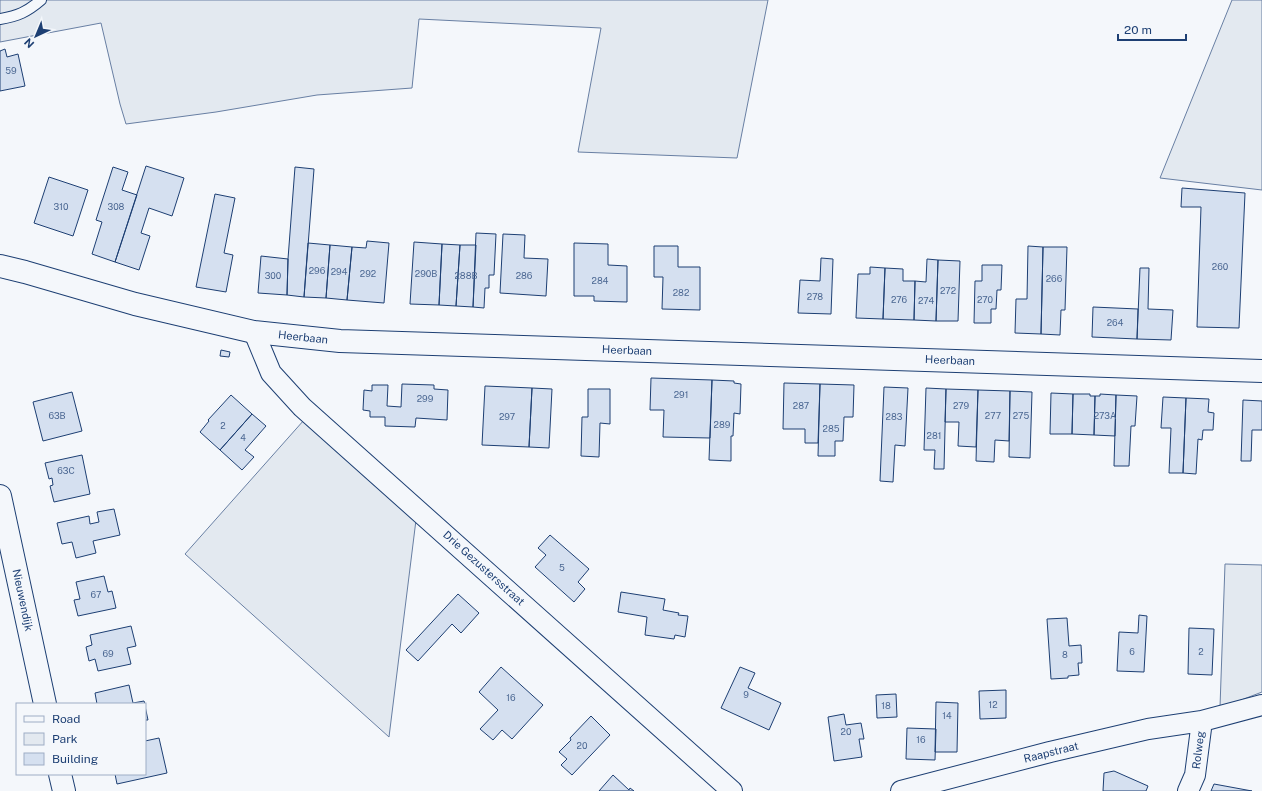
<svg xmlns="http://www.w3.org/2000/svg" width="1262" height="791" font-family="'Public Sans',sans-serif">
  <rect width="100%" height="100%" fill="#f4f7fb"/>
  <path fill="#e3e9f0" stroke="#687fa3" d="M0,0H768L737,158L578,152L601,28L419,19L412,88L317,95L216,112L126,124L120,104L101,23L0,42Z
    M1232,0H1262V190L1160,178Z
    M304,420L416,520L389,737L185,554Z
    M1225,564L1262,565V692L1236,702L1220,707Z"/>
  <path fill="#d5e0f0" stroke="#1d3f73" d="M5,49L7,57L18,54L25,86L0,91V51Z
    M146,166L184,178L172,216L149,208L141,233L150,236L139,270L115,262Z
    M113,167L128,172L122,190L137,195L115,262L92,254L102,222L96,220Z
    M295,167L314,169L304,297L287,295L288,259Z
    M49,177L88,190L73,236L34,223Z
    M1182,188L1245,193L1239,328L1197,327L1201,207H1181Z
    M215,194L235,198L224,253L233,255L226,292L196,287Z
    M476,233L496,234L494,275H489V288H485L484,308L473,307Z
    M503,234L525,235L524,258L548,259L546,296L500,293Z
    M367,241L389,243L384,303L347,300L352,247L366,248Z
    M414,242L442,244L439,305L410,304Z
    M308,243L330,245L326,298L304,297Z
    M574,243L608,244V265L627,266V302L594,301V296H574Z
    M442,244L460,245L456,306L439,305Z
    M330,245L352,247L347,300L326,298Z
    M460,245H476L473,307L456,306Z
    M654,246H678V267H700V310L662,309L663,277H654Z
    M1028,246L1043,247L1041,334L1015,333L1016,299H1027Z
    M1043,247H1067L1065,310H1061L1060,335L1041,334Z
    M261,256L288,259L287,295L258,293Z
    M821,258L833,259L831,314L798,313L800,280L820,281Z
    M927,259L938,260L936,321L914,320L915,281L926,282Z
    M938,260L960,261L958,321H936Z
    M982,265H1002L1001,290H997L996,309H991V323H974L975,281H982Z
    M870,267L885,268L883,319L856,318L858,274H870Z
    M885,268L903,269V281H915L914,320L883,319Z
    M1140,268H1149L1148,309L1173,310L1171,340L1137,339Z
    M1093,307L1138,309L1137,339L1092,337Z
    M221,350L230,352L229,357L220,356Z
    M651,378L712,380L710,438L663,437L664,410H650Z
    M712,380L734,381V383L741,384L740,414L734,413L733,436H731V461L709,460Z
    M784,383L820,384L818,443H805V429H783Z
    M402,384L434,385V389L448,390L447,420L416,418L415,427L385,426V417H370V411L363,410L364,390L372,391V385H388L387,406L401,407Z
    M820,384L854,385L853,417H844L843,441H835V456H818Z
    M485,386L532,388L529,447L482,445Z
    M884,387L908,388L905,446L895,445L893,482L880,481Z
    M532,388L552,389L549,448L529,447Z
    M926,388L946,389L944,469H934L935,450H924Z
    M588,389H610V424L600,423L599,457L581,456L582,417H588Z
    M946,389L978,390L976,447L958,446L959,422H945Z
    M978,390L1010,391L1009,441L995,440L994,462L976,461Z
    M1010,391L1032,392L1030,458L1009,457Z
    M72,392L82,431L43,441L33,402Z
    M1051,393L1073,394L1072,434H1050Z
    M1073,394H1090V396H1095L1094,435L1072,434Z
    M1100,394L1116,395L1115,436L1094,435L1095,396H1100Z
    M231,395L252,414L220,450L200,432L209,421L208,420Z
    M1116,395L1137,396L1135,426H1131L1129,466H1114Z
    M1163,397L1186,398L1183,473H1169L1171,428H1161Z
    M1186,398L1209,399L1208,412L1214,413L1213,430H1203L1202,440L1198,439L1196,474L1183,473Z
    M1243,400L1262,401V430H1252L1251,461H1241Z
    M252,414L266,426L245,450L254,457L242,470L220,450Z
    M82,455L90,494L54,502L50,486L53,485L52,478L49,479L45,463Z
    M114,509L120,535L93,541L96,553L76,558L72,542L62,544L57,523L89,516L90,524L99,522L97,512Z
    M550,535L589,569L578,582L585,589L574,602L535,567L546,555L538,548Z
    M104,576L108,592L112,591L116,608L78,616L74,600L80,599L76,582Z
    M621,592L665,599L663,610L679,613L678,615L688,616L685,637L675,635L674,639L645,635L647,617L618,612Z
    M458,594L479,613L461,633L452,624L418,661L406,650Z
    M1139,615L1147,616L1144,672L1117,671L1119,632L1138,633Z
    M1067,618L1069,646L1081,645L1082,663H1078L1079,675L1068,676V678L1051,679L1047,619Z
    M131,626L136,646L127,648L131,664L98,671L95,659L89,661L86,647L92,645L90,635Z
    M1189,628L1214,629L1212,675L1188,674Z
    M501,667L543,705L512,739L502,730L493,740L480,729L498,710L479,692Z
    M740,667L755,673L748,688L781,703L769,730L721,708Z
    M129,685L133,703L144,701L145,704H97L95,693Z
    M1006,690V718L980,719L979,691Z
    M896,694L897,717L877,718L876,695Z
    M936,702L958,703L957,752H935Z
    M145,706L148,720H145Z
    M844,714L846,725L861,723L864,739H859L862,757L834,761L828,717Z
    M591,716L610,735L572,775L561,765L567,759L559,752L571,740L570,738Z
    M907,728L936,729L935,760L906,759Z
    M159,738L167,773L117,784L115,774H145V741Z
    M1114,771L1148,786L1146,791H1103L1104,773Z
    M613,775L629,790L630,788L634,791H599Z
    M1214,784L1252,791H1211Z"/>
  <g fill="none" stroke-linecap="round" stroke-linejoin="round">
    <defs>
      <path id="lane" d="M0,19C18,16 27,12 41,0"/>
      <path id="street" d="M254,332L271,373L302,407L732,791
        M901,791L1050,752L1148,729L1202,721
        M1188,791L1195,775L1202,721L1262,705"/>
      <path id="secondary" d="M0,266L25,272L135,304L254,332L340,341L1262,371
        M0,496L45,704
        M60,774L64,791"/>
    </defs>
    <use href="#lane" stroke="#1d3f73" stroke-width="12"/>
    <use href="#street" stroke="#1d3f73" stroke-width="22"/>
    <use href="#secondary" stroke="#1d3f73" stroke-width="24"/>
    <use href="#lane" stroke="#f4f7fb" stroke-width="10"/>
    <use href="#street" stroke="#f4f7fb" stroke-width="20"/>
    <use href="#secondary" stroke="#f4f7fb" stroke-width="22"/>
  </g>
  <g text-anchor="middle" stroke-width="3" stroke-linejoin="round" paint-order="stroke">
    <g font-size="9" fill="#4b6792">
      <text x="11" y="74">59</text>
      <text x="61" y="210">310</text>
      <text x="116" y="210">308</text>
      <text x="1220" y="270">260</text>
      <text x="317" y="274">296</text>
      <text x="339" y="275">294</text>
      <text x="368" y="277">292</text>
      <text x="426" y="277">290B</text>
      <text x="273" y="279">300</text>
      <text x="466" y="279">288B</text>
      <text x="524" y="279">286</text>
      <text x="1054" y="282">266</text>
      <text x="600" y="284">284</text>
      <text x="948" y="294">272</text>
      <text x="681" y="296">282</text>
      <text x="815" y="300">278</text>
      <text x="899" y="303">276</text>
      <text x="985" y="303">270</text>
      <text x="926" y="304">274</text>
      <text x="1115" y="326">264</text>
      <text x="681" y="398">291</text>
      <text x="425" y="402">299</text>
      <text x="801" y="409">287</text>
      <text x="961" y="409">279</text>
      <text x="57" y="419">63B</text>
      <text x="993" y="419">277</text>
      <text x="1021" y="419">275</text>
      <text x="1105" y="419">273A</text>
      <text x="507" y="420">297</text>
      <text x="894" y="420">283</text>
      <text x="722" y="428">289</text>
      <text x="223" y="429">2</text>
      <text x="831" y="432">285</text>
      <text x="934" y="439">281</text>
      <text x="243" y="441">4</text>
      <text x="66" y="474">63C</text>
      <text x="562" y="571">5</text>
      <text x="96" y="598">67</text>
      <text x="1132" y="655">6</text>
      <text x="1201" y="655">2</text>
      <text x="108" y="657">69</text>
      <text x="1065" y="658">8</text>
      <text x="746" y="698">9</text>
      <text x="511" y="701">16</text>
      <text x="993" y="708">12</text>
      <text x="886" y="709">18</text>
      <text x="947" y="719">14</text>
      <text x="846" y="735">20</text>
      <text x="921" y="743">16</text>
      <text x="582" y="749">20</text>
    </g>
    <g font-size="11" fill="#1d3f73" stroke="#f4f7fb">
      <text transform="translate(303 337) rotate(6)" y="4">Heerbaan</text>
      <text transform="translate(627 350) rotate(2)" y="4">Heerbaan</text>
      <text transform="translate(950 360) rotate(2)" y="4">Heerbaan</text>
      <text transform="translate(484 568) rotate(42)" y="4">Drie Gezustersstraat</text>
      <text transform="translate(23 600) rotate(78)" y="4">Nieuwendijk</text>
      <text transform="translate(1198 750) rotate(-83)" y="4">Rolweg</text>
      <text transform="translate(1051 752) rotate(-14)" y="4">Raapstraat</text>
    </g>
  </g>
  <rect x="16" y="703" width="130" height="72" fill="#f4f7fb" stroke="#9eadc5"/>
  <rect x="24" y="716" width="20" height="6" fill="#f4f7fb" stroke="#9eadc5"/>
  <text x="52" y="723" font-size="12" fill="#1d3f73">Road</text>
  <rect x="24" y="733" width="20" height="12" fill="#e3e9f0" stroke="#9eadc5"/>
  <text x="52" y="743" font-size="12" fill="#1d3f73">Park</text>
  <rect x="24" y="753" width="20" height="12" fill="#d5e0f0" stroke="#9eadc5"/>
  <text x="52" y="763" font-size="12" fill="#1d3f73">Building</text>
  <g transform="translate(36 36) rotate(224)" stroke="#f4f7fb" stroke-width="3" paint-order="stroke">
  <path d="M0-3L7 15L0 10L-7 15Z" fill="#1d3f73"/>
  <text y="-6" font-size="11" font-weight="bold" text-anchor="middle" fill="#1d3f73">N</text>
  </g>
  <path d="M1118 34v6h68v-6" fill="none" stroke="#1d3f73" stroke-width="2"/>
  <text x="1124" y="34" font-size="12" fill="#1d3f73" stroke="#f4f7fb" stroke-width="3" paint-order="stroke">20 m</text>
</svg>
